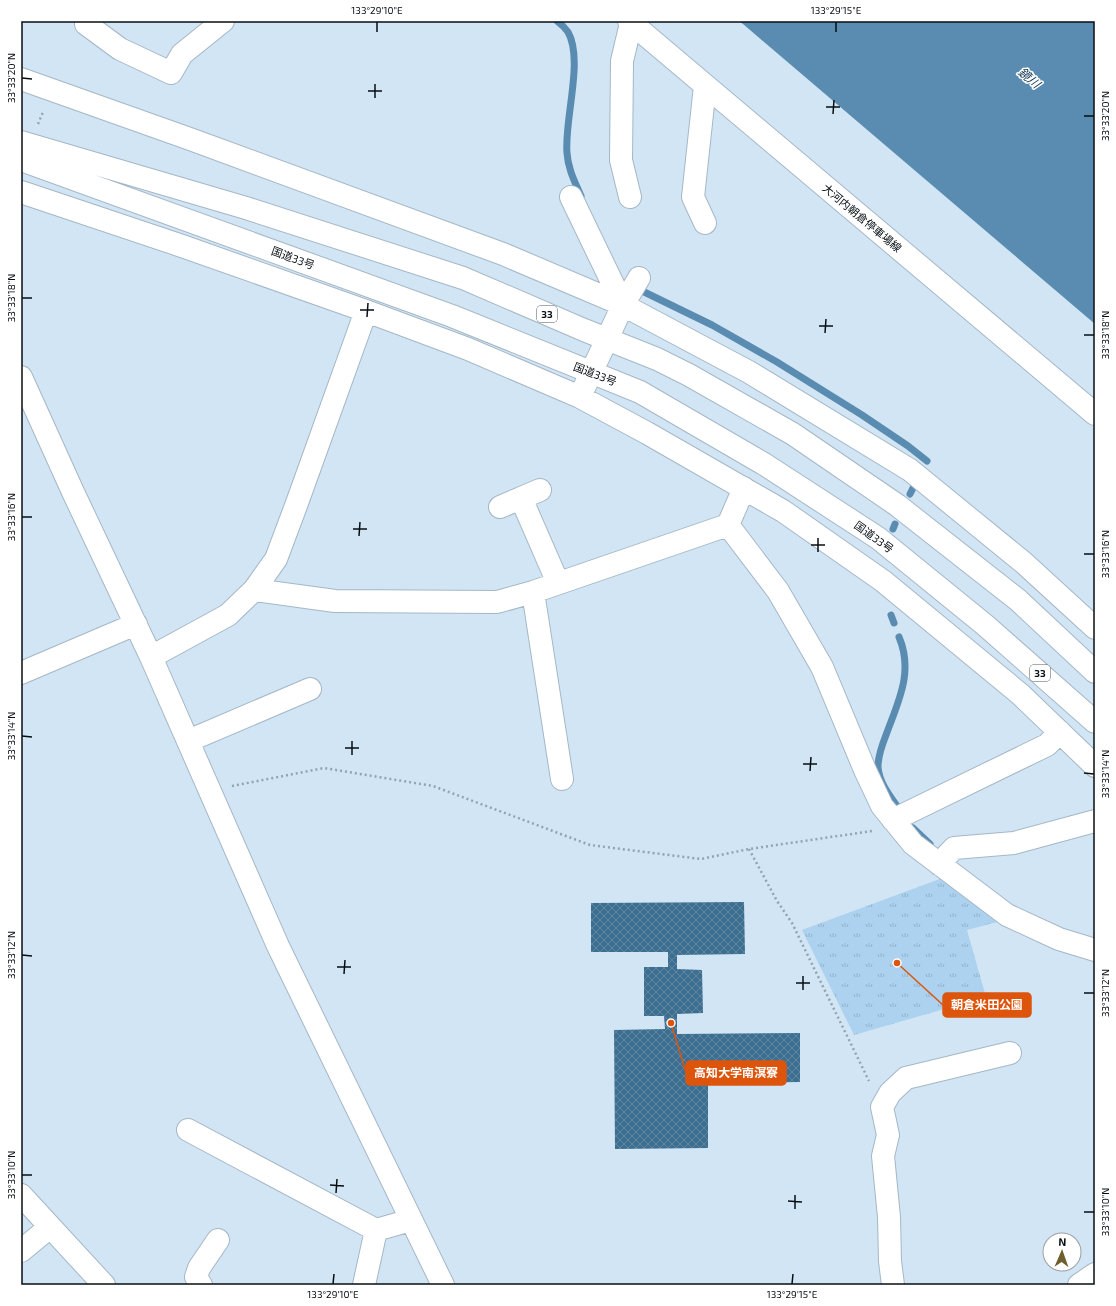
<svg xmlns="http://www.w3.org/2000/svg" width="1116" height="1306" font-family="'Exo 2','Noto Sans JP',sans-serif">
  <defs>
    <pattern id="park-tufts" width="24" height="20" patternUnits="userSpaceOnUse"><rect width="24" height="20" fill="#acd2ef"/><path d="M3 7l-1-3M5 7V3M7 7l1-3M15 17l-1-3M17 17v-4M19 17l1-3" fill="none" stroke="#92b3cc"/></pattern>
    <pattern id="building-cross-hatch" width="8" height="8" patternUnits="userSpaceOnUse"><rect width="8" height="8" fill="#3d6f92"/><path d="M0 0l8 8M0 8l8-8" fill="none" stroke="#61859d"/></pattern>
  </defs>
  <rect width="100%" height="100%" fill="#d1e5f4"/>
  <path fill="url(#park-tufts)" d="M945,877L1001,921L967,930L986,997L854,1035L802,930Z"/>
  <path fill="#5a8cb1" d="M739,21H1095V324L743,24Z"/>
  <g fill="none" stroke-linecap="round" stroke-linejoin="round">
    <path stroke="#5a8cb1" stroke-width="7" d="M557,21C561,24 565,28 568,32C584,60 564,120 567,153C568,169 575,182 581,196
      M636,288L712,325L777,362L862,415L908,446L927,461
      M910,494L913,488
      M893,529L895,524
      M891,615L894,623
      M899,637C914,672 898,702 886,735C882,745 878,756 878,767C879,784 893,800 902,813
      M913,828L930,844"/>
  </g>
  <path fill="url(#building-cross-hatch)" d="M744,902L745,954L677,955V969L702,970L703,1013L677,1014V1034L800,1033V1082L708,1083V1148L615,1149L614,1030L665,1029L664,1016H644V967H668V952H591V903Z"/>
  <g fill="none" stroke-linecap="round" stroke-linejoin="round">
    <defs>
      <path id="minor" d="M86,24L120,49L171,73L182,54L223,21
        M21,79L190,139L503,254L623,305L749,372L910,470L1024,563L1095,628
        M705,86L693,197L705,223
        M21,192L182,246L366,311L468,349L580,397L647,433L783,511L883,581L1020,694L1095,766
        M571,197L623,305
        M630,197L621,160L622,61L631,23
        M21,377L73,492L151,657L278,946L443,1285
        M583,390L623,305L639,278
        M521,498L540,490
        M500,507L521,498L558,583
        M728,525L778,591L822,667L865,770L882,806L913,844L1007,915L1059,939L1095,950
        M254,590L276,559L297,503L366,311
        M533,592L562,779
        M151,657L228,615L254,590L335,601L497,602L533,592L728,525L744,488
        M21,673L136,624
        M188,741L310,689
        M893,820L1047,745L1060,732
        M939,864L954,848L1014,843L1095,821
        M188,1130L376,1230L411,1220
        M21,1195L104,1285
        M21,1251L50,1227
        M201,1285L196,1277L199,1268L218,1240
        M364,1285L376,1230
        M893,1285L890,1261L889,1217L883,1156L888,1135L882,1107L890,1093L906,1078L1010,1053
        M1079,1285L1095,1274"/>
      <path id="major" d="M629,21L1095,414"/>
      <path id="highway" d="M21,142L246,208L463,278L584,330L657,359L689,375L793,434L897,505L1018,600L1095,672
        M21,160L452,316L640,392L764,464L878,538L985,625L1095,722"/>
    </defs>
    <use href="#minor" stroke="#a5b7c6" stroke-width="24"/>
    <use href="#major" stroke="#a5b7c6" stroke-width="24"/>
    <use href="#highway" stroke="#a5b7c6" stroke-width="24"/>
    <path stroke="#93a3af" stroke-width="2.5" stroke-dasharray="2 3" stroke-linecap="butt" d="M38,124L43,112
      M232,786L324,768L433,786L590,845L701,859L749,849L872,831
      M749,849L777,901L792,923L869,1081"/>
    <use href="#minor" stroke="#fff" stroke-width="22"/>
    <use href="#major" stroke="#fff" stroke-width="22"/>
    <use href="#highway" stroke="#fff" stroke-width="22"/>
  </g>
  <path fill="none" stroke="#070e13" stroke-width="1.5" d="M377,32V22M836,32V22M22,78L32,79M368,91H382M375,98V84M826,107H840M833,114L834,100M1084,116H1094M22,298H32M360,310H374M367,317L368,303M819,326H833M825,333L826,319M1084,335H1094M22,517H32M353,529H367M359,536L360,522M811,545H825M818,552V538M1084,554H1094M22,736L32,737M345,748H359M352,755V741M803,764H817M810,771L811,757M1084,773L1094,774M22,955L32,956M337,967H351M344,974L345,960M796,983H810M803,990V976M1084,993H1094M22,1175H32M330,1185L344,1186M336,1193L337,1179M788,1201L802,1202M795,1209V1195M1084,1212H1094M333,1284L334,1274M792,1284L793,1274"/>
  <g text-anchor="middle" stroke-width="3" stroke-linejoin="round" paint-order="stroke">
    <g fill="#fff" stroke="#51565a" stroke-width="1">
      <rect x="537" y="306" width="20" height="16" rx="3"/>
      <rect x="1030" y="665" width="20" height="16" rx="3"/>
    </g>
    <g font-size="10" font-weight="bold" fill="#070e13">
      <text x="547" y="318">33</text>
      <text x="1040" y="677">33</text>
    </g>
    <g font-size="11" fill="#070e13" stroke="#fff">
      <text transform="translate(862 218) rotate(40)" y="4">大河内朝倉停車場線</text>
      <text transform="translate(293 258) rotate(20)" y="4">国道33号</text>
      <text transform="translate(595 374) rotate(21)" y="4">国道33号</text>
      <text transform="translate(874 537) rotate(36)" y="4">国道33号</text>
    </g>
    <g font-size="12" font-style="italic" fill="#0f3752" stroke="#fff">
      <text transform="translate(1029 78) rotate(41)" y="4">鏡川</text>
    </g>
  </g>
  <path fill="none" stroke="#dd550c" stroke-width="1.5" d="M897 963L943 1005M671 1023L686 1073"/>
  <g fill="#dd550c" stroke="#fff" stroke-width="1.5">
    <circle cx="897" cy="963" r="4"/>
    <circle cx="671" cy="1023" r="4"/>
  </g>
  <g fill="#dd550c" stroke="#dd550c" stroke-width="1.5">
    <rect x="943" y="993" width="88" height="24" rx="4"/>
    <rect x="686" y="1061" width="100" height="24" rx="4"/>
  </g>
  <g font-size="12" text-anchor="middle" font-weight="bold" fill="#fff">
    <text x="987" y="1009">朝倉米田公園</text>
    <text x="736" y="1077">高知大学南溟寮</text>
  </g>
  <rect width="1116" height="1306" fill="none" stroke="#ffffff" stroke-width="44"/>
  <g transform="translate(1062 1252) rotate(2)"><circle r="19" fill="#ffffff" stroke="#9c9fa1"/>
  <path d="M0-3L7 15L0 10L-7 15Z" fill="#6f5f2d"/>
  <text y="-6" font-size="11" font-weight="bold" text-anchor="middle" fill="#070e13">N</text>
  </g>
  <rect x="22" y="22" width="1072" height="1262" fill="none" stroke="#070e13" stroke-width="1.5"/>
  <g font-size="10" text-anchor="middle" fill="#070e13">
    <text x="377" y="14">133°29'10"E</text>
    <text x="836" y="14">133°29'15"E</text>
    <text transform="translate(11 78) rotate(-90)" y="4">33°33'20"N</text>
    <text transform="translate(1105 116) rotate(-90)" y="4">33°33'20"N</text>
    <text transform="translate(11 298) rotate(-90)" y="4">33°33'18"N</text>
    <text transform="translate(1105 335) rotate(-90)" y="4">33°33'18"N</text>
    <text transform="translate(11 517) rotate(-90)" y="4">33°33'16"N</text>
    <text transform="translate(1105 554) rotate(-90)" y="4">33°33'16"N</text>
    <text transform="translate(11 736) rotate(-90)" y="4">33°33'14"N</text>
    <text transform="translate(1105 774) rotate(-90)" y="4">33°33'14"N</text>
    <text transform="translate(11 955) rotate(-90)" y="4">33°33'12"N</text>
    <text transform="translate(1105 993) rotate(-90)" y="4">33°33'12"N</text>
    <text transform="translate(11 1175) rotate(-90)" y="4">33°33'10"N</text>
    <text transform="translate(1105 1212) rotate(-90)" y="4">33°33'10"N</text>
    <text x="333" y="1298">133°29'10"E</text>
    <text x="792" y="1298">133°29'15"E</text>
  </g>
</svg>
